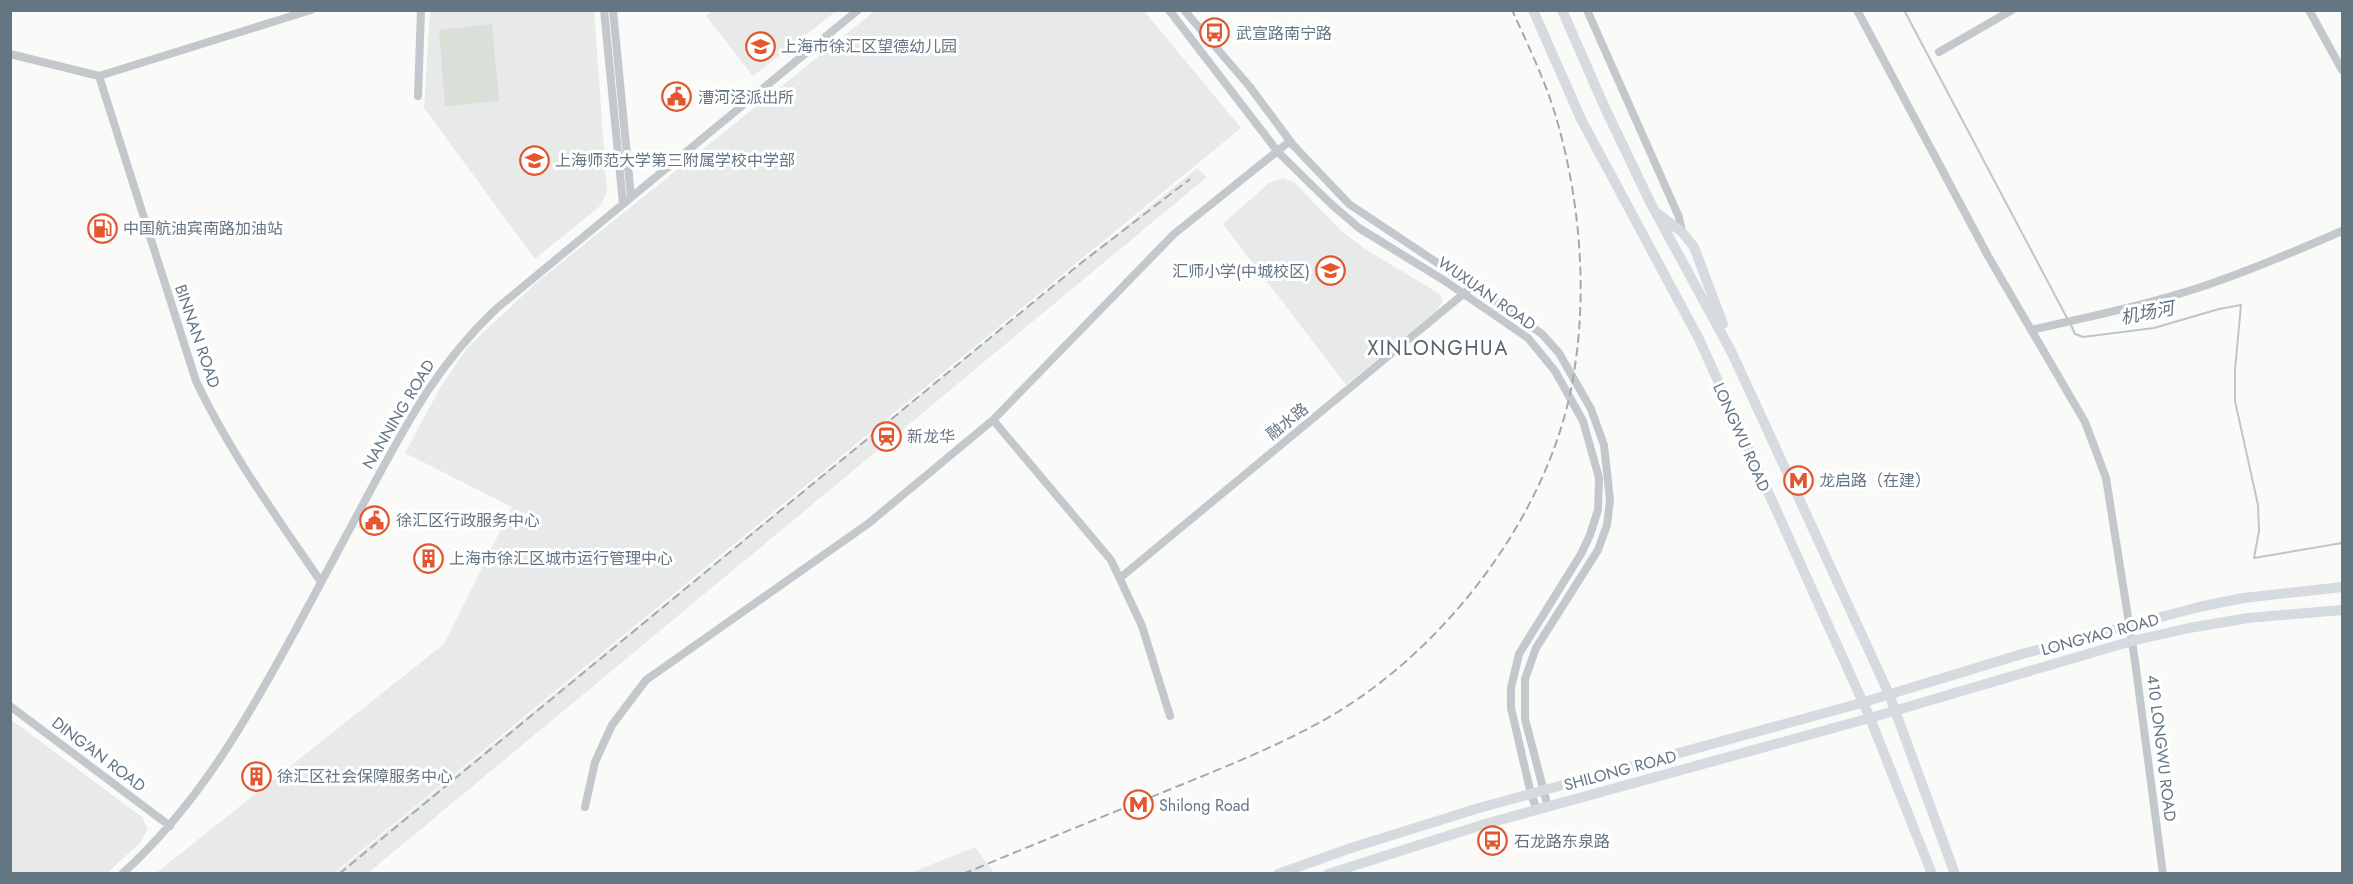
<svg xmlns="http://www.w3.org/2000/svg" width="2353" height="884" font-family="Jost,'Noto Sans SC',sans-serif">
  <rect width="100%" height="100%" fill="#fafaf8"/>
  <path fill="#e8e9e9" d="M712,10H836V11L753,76L706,16Z
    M430,11H594L607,192L600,206L535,259L424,108Z
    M875,11H1144L1241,128L334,873H156L444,644L512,507L405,453L440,388L467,348L536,283Z
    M1197,168L1207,177L368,873H336Z
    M1283,178L1295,183L1340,230L1365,249L1440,294L1443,301L1436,311L1346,385L1223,224L1269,183Z
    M10,719L142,817L148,829L141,842L107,873H11Z
    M975,847L994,873H910Z"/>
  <path fill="#dadfd7" d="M492,24L499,101L445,106L439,30Z"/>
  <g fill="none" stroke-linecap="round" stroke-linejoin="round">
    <path stroke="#bbc7cb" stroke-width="2" d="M1904,10L2067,318
      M2070,323L2075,334L2083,337L2154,328L2219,309L2241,305L2235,370V401L2258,505L2259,531L2254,558L2342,543"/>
    <path stroke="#c3c8cc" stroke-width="8" d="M604,10L623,204
      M613,10L631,197
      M1169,10L1278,152L1331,204L1359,228L1445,281L1528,338L1555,371L1583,421L1599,478L1598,510L1590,535L1581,554L1519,654L1511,688V708L1531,794L1537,810
      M1184,10L1250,87L1293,145L1349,204L1520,318L1542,334L1559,353L1591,409L1604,445L1610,500L1607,525L1598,550L1536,648L1525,679V719L1548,807
      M1587,10L1679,217L1682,232
      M1857,10L1988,256L2085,422L2106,478L2135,661L2163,874
      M2309,10L2342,70
      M1939,52L2012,10
      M10,54L99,76L311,10
      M99,76L196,381C230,453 277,517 321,582
      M418,96L421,10
      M2031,330C2088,317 2146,305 2201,287C2249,271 2296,251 2342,231
      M993,420L1111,560L1142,626L1170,716
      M1120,578L1473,286
      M10,706L170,826
      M585,807L595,762L612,725L646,680L869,523L993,420L1174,234L1290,141
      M122,874C199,804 246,721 295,631C319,586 344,540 368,495C407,423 436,366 496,309L858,10"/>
    <path stroke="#d6dbdf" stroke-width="10" d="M1533,10L1581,119L1699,339L1870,718L1932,874
      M1562,10L1605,108L1650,202L1732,353L1889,694L1955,874
      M1658,214L1682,232L1694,247L1723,324
      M1278,874L1351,848L1479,808L1861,703L2022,654L2199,607L2243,598L2342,587
      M1328,874L1485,824L1870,718L2132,641L2189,628L2248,618L2342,610"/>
    <path stroke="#a2aab0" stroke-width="2" stroke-dasharray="9 4.5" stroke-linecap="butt" d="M339,874L1081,263L1190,179
      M963,874C1032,845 1102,817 1171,789C1227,766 1284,744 1336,713C1442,649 1534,531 1566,411C1590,317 1583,209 1556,117C1545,80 1528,45 1512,10"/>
  </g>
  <defs>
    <symbol id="bus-ring" viewBox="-11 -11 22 22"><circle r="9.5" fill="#fff" stroke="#e4572e" stroke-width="1.5"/><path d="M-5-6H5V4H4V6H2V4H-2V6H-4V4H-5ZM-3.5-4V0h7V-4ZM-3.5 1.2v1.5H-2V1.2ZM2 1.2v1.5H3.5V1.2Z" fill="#e4572e"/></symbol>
    <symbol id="school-ring" viewBox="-11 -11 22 22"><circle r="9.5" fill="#fff" stroke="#e4572e" stroke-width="1.5"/><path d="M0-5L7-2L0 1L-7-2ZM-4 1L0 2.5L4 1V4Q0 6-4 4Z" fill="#e4572e"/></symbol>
    <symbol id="civic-ring" viewBox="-11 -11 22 22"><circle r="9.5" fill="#fff" stroke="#e4572e" stroke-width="1.5"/><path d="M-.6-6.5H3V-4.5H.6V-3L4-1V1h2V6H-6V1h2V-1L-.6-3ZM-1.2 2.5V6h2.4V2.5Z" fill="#e4572e"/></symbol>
    <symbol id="fuel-ring" viewBox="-11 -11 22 22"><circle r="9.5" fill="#fff" stroke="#e4572e" stroke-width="1.5"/><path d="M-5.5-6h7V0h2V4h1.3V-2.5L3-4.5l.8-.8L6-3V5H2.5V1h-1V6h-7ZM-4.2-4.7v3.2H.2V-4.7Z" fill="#e4572e"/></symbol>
    <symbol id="station-ring" viewBox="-11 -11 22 22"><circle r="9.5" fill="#fff" stroke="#e4572e" stroke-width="1.5"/><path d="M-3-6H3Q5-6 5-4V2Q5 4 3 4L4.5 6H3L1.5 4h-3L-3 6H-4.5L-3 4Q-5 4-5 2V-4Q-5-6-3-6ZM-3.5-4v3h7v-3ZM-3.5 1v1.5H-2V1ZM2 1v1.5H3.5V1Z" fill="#e4572e"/></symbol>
    <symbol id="metro-ring" viewBox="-11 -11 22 22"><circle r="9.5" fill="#fff" stroke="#e4572e" stroke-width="1.5"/><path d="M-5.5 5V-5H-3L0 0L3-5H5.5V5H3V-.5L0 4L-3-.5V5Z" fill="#e4572e"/></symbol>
    <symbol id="building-ring" viewBox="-11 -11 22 22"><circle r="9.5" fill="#fff" stroke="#e4572e" stroke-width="1.5"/><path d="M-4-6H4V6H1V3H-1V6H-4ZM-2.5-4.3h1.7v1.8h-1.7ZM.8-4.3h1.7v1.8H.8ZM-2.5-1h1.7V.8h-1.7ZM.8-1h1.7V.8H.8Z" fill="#e4572e"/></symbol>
  </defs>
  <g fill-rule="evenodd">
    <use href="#bus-ring" x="1198" y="16" width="33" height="33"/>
    <use href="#school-ring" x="744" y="30" width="33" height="33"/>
    <use href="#civic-ring" x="660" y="80" width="33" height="33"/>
    <use href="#school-ring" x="518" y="144" width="33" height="33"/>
    <use href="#fuel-ring" x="86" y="212" width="33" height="33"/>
    <use href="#school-ring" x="1314" y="254" width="33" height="33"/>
    <use href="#station-ring" x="870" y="420" width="33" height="33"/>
    <use href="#metro-ring" x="1782" y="464" width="33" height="33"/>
    <use href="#civic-ring" x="358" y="504" width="33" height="33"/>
    <use href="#building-ring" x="412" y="542" width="33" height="33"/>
    <use href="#building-ring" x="240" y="760" width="33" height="33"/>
    <use href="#metro-ring" x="1122" y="788" width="33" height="33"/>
    <use href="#bus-ring" x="1476" y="824" width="33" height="33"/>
  </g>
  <g text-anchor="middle" stroke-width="6" stroke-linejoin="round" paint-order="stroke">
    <g font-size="16" fill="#657683" stroke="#fff" text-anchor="start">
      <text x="1236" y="39">武宣路南宁路</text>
      <text x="781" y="52">上海市徐汇区望德幼儿园</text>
      <text x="698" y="103">漕河泾派出所</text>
      <text x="555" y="166">上海师范大学第三附属学校中学部</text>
      <text x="123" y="234">中国航油宾南路加油站</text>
      <text x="1310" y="277" text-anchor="end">汇师小学(中城校区)</text>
      <text x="907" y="442">新龙华</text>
      <text x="1819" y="486">龙启路（在建）</text>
      <text x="396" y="526">徐汇区行政服务中心</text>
      <text x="449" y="564">上海市徐汇区城市运行管理中心</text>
      <text x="277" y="782">徐汇区社会保障服务中心</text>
      <text x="1159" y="811">Shilong Road</text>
      <text x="1514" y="847">石龙路东泉路</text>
    </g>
    <g font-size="16" fill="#657683" stroke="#fff">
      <text transform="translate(1487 293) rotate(35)" y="6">WUXUAN ROAD</text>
      <text transform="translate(198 336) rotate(71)" y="6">BINNAN ROAD</text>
      <text transform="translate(398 414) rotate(-59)" y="6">NANNING ROAD</text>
      <text transform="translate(1287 421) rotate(-39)" y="6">融水路</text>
      <text transform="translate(1742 437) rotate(66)" y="6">LONGWU ROAD</text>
      <text transform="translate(2100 634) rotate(-15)" y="6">LONGYAO ROAD</text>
      <text transform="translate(2162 748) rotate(83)" y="6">410 LONGWU ROAD</text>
      <text transform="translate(99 754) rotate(37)" y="6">DING'AN ROAD</text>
      <text transform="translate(1620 770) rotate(-15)" y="6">SHILONG ROAD</text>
    </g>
    <g font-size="18" font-style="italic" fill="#60757c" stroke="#fff">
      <text transform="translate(2147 313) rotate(-11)" y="6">机场河</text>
    </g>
    <g font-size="20" letter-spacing="1.5" fill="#57646e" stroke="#fff">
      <text x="1438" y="355">XINLONGHUA</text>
    </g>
  </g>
  <rect width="2353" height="884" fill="none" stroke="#657683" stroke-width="24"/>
</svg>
